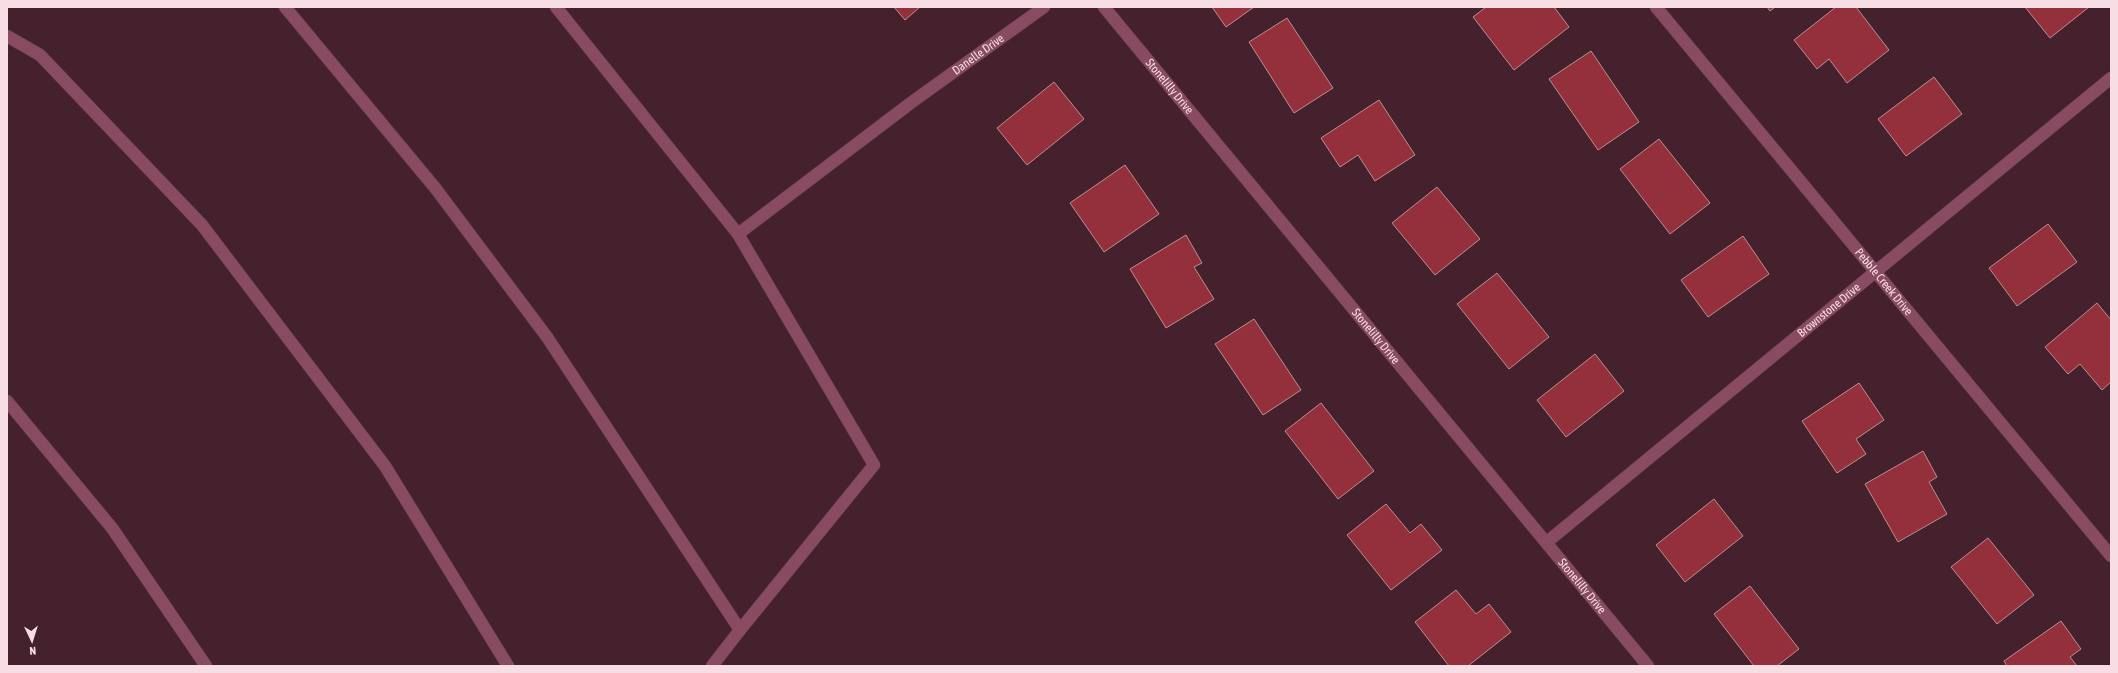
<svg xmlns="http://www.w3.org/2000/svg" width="2118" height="673" font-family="'Asap Condensed',sans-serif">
  <rect width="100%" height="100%" fill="#45212e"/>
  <path fill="#94303b" stroke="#bd8e8f" d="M894,7H920L905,20Z
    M1212,7H1254L1226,27Z
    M1486,7H1554L1569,27L1514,70L1473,17Z
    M1767,7H1775L1770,11Z
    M1836,7H1856L1889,50L1847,83L1829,59L1817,69L1794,40Z
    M2025,7H2089L2050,38Z
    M1287,18L1333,88L1294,113L1249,42Z
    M1591,51L1639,122L1598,150L1549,79Z
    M1934,77L1962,114L1906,156L1878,119Z
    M1054,82L1084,119L1027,165L997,128Z
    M1379,100L1415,155L1375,181L1358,155L1340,167L1321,138Z
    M1659,139L1710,203L1670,234L1620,169Z
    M1125,165L1159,214L1104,252L1070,203Z
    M1437,187L1480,239L1435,275L1392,223Z
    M2048,224L2077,262L2017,306L1989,268Z
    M1186,235L1202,263L1194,267L1214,299L1166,328L1130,269Z
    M1743,236L1769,274L1708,317L1681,280Z
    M1497,273L1549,337L1509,369L1457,304Z
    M2097,303L2111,320V382L2102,390L2080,364L2068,374L2045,347Z
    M1254,319L1301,390L1263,415L1215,344Z
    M1595,354L1624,391L1566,437L1537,400Z
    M1859,383L1884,420L1856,439L1866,454L1837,473L1802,421Z
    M1321,403L1374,471L1338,499L1285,431Z
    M1923,451L1937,477L1929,482L1947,514L1898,542L1865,484Z
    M1714,499L1743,536L1685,582L1656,545Z
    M1386,504L1410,533L1421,524L1442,550L1391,590L1347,535Z
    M1988,538L2034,595L1997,624L1951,567Z
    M1750,586L1799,649L1777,666H1754L1714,614Z
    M1456,590L1476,614L1489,604L1511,632L1468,666H1449L1415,622Z
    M2061,621L2081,649L2070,657L2077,666H2007L2004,661Z"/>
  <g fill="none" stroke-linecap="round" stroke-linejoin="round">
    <defs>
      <g id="minor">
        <path d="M285,7L436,189L547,337L740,630L712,666"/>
        <path d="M556,7L738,234L874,465L740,630"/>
        <path id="s1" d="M1104,7L1648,666"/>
        <path id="s2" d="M1656,7L2111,556"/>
        <path d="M7,36L40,55L202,225L385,466L508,666"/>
        <path id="s3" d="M738,234L912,102L1044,7"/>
        <path d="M7,401L112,528L206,666"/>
        <path id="s4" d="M1547,542L2111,78"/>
      </g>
    </defs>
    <use href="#minor" stroke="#613f4b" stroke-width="13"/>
    <use href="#minor" stroke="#894b61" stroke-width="12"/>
  </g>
  <g text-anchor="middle" stroke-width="3" stroke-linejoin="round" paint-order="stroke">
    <g font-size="12" fill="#f7dee5" stroke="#45212e">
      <text dy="4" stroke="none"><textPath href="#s3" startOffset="300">Danelle Drive</textPath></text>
      <text dy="4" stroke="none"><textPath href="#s1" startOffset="103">Stonelilly Drive</textPath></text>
      <text dy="4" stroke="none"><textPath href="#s2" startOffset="357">Pebble Creek Drive</textPath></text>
      <text dy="4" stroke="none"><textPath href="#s4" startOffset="365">Brownstone Drive</textPath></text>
      <text dy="4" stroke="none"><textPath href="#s1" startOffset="427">Stonelilly Drive</textPath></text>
      <text dy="4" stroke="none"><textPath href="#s1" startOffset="751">Stonelilly Drive</textPath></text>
    </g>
  </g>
  <rect width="2118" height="673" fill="none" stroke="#f7dee5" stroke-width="16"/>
  <g transform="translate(32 641) rotate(176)" stroke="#45212e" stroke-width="3" paint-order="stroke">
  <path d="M0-3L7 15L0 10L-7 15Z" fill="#f7dee5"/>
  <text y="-6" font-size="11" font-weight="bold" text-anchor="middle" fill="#f7dee5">N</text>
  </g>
</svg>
